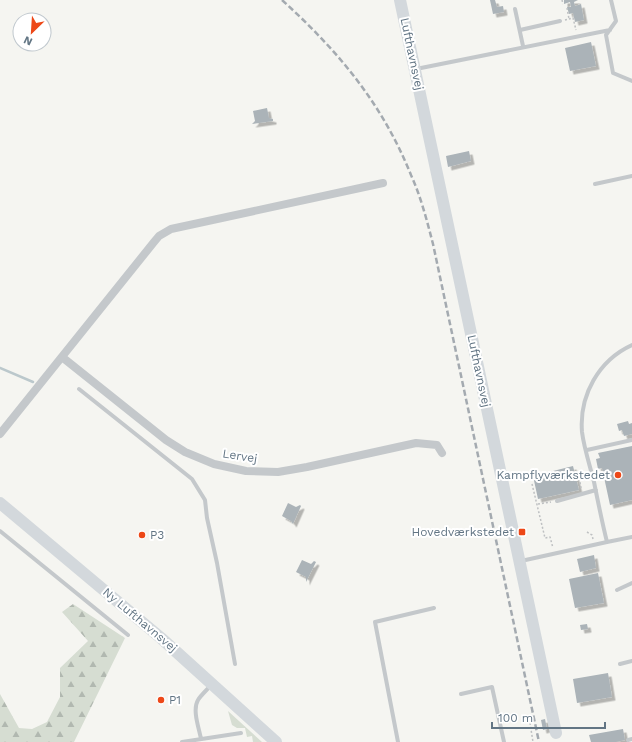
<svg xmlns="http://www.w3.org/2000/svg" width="632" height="742" font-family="'Work Sans',sans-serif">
  <defs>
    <pattern id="forest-firs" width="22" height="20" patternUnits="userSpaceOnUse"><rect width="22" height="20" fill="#d6ddd2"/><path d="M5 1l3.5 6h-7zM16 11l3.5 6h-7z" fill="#b1b8b0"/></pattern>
    <filter id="shadow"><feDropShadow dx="3.5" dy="3.5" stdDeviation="0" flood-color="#0004"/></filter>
  </defs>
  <rect width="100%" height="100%" fill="#f5f5f1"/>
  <path fill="#d6ddd2" d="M228,711L262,742H253L252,736L247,737L245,728H237L232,725Z"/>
  <path fill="url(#forest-firs)" d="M73,604L125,638L74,742H0V694L19,728L32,729L47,722L60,697V668L88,641L62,612Z"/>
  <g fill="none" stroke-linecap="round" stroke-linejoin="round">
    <path stroke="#bbc8cc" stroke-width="2.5" d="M0,368L33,382"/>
  </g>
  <path fill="#abb3b8" filter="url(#shadow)" d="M490,0H495L497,7L503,6L504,12L493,14Z
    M564,0H578L574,2L575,6L581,4L584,20L575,22L573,13L569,14L567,7H571L570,2L564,4Z
    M591,42L596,66L570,71L565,48Z
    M267,108L269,118L273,119V121L252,124L255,121L253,111Z
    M469,151L471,161L448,167L446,156Z
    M628,421L629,424L632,423V434L624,436L622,430L619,431L617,424Z
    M632,446V500L610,505L602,468L598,469L596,459L600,458L598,453Z
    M573,466L579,490L538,499L533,476Z
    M288,503L296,507L300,505L301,506L293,524L291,521L282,516Z
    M594,555L596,568L580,572L577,559Z
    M302,560L311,564L314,561L316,562L306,582V577L296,572Z
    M598,573L604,603L575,608L569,579Z
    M587,624L588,629L581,630L580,625Z
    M608,673L612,697L577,703L573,679Z
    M545,719L547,729L543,730L541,720Z
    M623,729L625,740L616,742H591L589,735Z"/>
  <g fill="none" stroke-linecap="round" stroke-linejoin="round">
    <path stroke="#bec0c2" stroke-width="1.5" stroke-dasharray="2 2" stroke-linecap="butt" d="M562,0L563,4
      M567,8L569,19
      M565,20L573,18L576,30
      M597,473L603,471
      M532,484L545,538L550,537L553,548
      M581,488L579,477L587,475
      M538,504L551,502
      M587,532L592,535L593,539
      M530,723L533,742"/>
    <path stroke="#c4c8cb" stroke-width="4" d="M611,0L616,21L606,35L613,73L632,81
      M515,9L523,46
      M520,30L560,21
      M416,69L610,30
      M595,184L632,176
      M79,389L192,479L205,500L207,518L217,563L235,664
      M587,450L632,440
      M557,501L596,490
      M0,531L128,635
      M607,542L632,537
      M521,561L607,542C602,522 598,502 594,482C590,466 584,448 582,432C579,395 599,360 632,345
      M617,590L632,583
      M620,664L632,661
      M461,694L492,687L504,742
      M201,739C199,728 192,710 198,700C201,695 207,690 211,685
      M628,740L632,739
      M182,742L241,733
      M398,742L375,622L434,608"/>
    <path stroke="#c4c8cb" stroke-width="8" d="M62,357L166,440L185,452L214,464L246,471L278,472L307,467L416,443L437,445L442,453
      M0,434L154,242L159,236L171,229L383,183"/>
    <path stroke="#d3d8dc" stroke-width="12" d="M400,0L556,733
      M0,503L161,638L276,742"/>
    <path stroke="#a4aab0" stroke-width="2.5" stroke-dasharray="6 3" stroke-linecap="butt" d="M282,0C338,51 382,103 411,175C421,197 427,221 433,244L539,742"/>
  </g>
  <g fill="#ed4818" stroke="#fff" stroke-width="1.5">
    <circle cx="618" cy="475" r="4"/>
    <rect x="518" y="528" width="8" height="8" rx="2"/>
    <circle cx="142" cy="535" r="4"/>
    <circle cx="161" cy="700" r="4"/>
  </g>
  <g text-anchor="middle" stroke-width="4" stroke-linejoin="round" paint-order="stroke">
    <g font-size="12" fill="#627584" stroke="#fff">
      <text transform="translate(412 54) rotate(78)" y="4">Lufthavnsvej</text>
      <text transform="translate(479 371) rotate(78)" y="4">Lufthavnsvej</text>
      <text transform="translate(240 456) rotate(9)" y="4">Lervej</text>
      <text transform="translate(140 620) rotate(40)" y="4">Ny Lufthavnsvej</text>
    </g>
    <g font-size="12" fill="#627584" stroke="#fff" text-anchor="end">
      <text x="610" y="479">Kampflyværkstedet</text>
      <text x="514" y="536">Hovedværkstedet</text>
      <text x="150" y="539" text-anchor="start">P3</text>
      <text x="169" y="704" text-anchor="start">P1</text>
    </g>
  </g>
  <g transform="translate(32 32) rotate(205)"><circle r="19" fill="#ffffff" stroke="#c0c8ce"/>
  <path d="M0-3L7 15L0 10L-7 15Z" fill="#ed4818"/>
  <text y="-6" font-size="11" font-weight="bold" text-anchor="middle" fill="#627584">N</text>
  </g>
  <path d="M492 722v6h113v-6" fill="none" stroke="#627584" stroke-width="2"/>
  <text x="498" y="722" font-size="12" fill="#627584" stroke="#ffffff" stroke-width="3" paint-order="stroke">100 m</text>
</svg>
